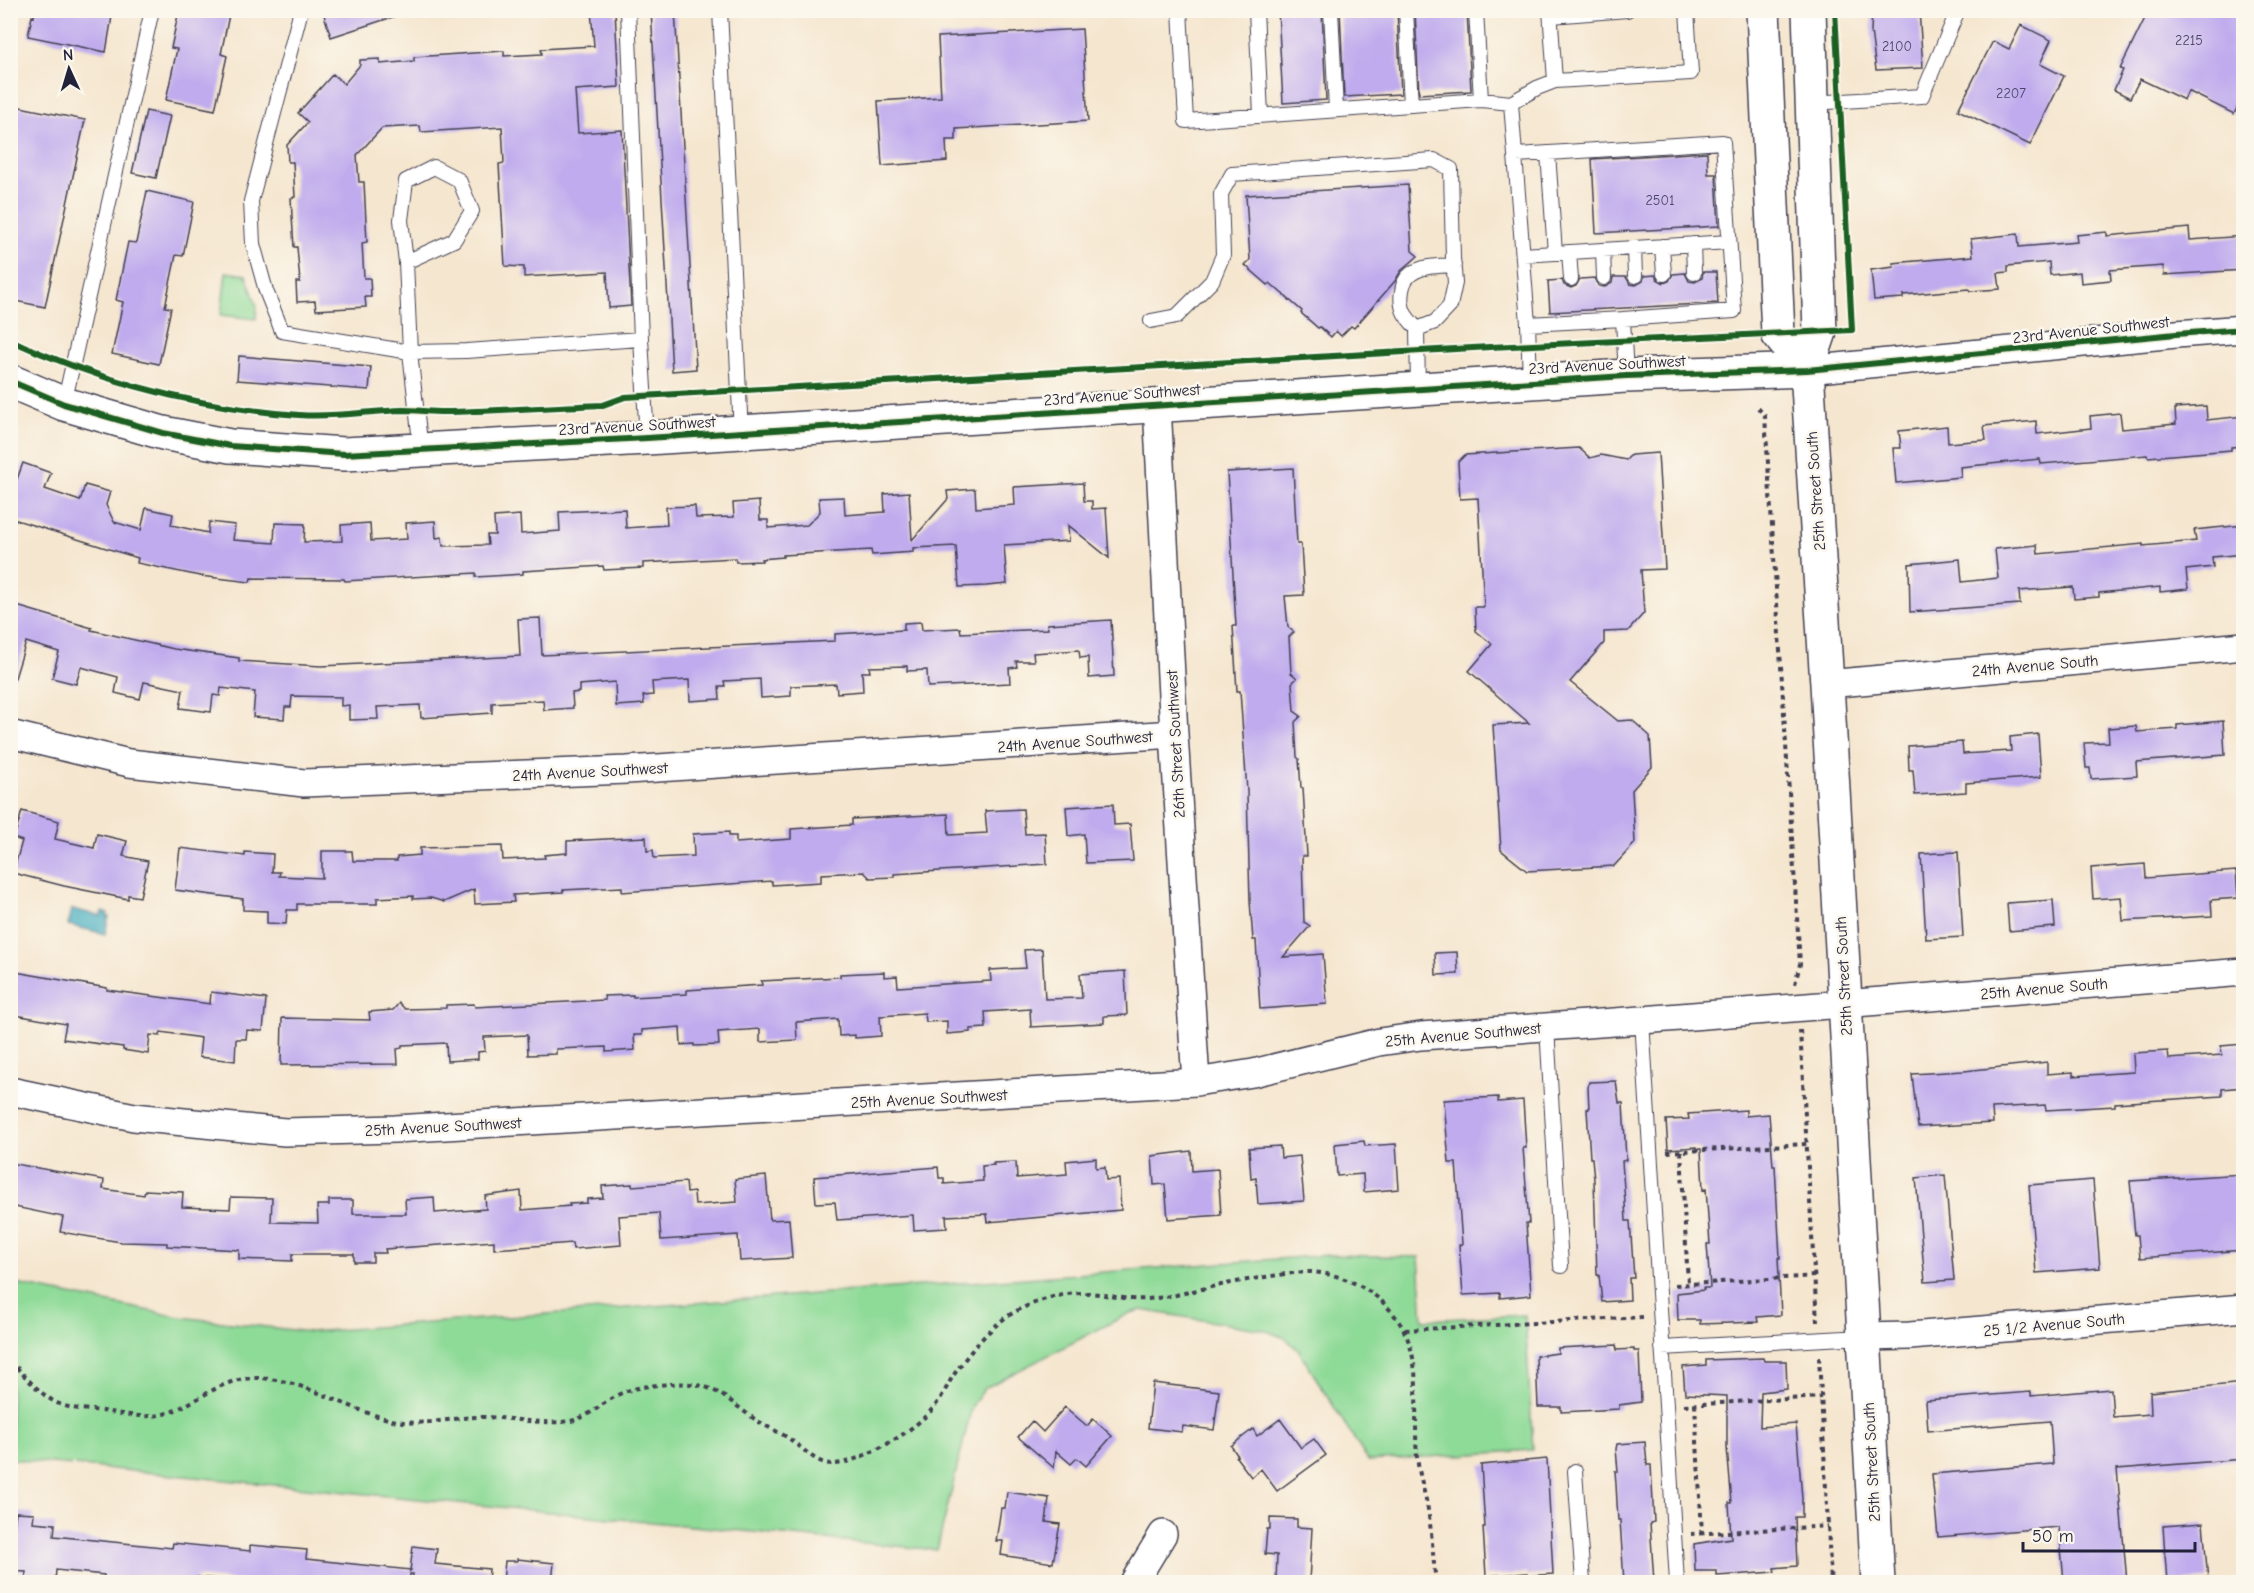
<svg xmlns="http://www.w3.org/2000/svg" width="2254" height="1593" font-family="'Comic Neue',sans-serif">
  <rect width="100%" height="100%" fill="#fbf7ec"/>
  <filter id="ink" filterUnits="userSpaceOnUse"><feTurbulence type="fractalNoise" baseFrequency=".0167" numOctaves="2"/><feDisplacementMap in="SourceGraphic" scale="12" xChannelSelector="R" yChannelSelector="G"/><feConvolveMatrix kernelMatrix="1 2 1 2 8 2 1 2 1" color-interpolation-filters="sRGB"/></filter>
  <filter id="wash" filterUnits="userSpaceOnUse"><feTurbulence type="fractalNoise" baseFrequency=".008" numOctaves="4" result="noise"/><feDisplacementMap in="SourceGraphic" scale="24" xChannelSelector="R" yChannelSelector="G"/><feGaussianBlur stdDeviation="1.35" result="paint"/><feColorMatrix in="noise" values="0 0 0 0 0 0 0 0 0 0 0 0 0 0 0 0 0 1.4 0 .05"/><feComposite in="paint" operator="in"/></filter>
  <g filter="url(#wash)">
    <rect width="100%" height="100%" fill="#f5e6cf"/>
    <path fill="#8eda97" stroke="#587e69" stroke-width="1.5" d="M226,272L246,275L257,306L256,319L221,315Z
      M1329,1255L1419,1257L1423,1320L1525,1315L1533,1450L1368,1461L1299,1351L1285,1338L1264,1330L1141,1310L1130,1313L985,1388L972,1406L937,1550L11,1459V1283L180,1317L310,1332Z"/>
    <path fill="#3eaabe" stroke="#30667c" stroke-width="1.5" d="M72,909L101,916L102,912L108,913L107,917H109L105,934L68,925Z"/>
    <g id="blocks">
      <path fill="#bfabed" d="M35,10H113L106,52L28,36L32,16L34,17Z
        M179,10H230L221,54L227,56L215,110L166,100L177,49L171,48Z
        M337,10H401L402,14L331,37L324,15Z
        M591,10H615L619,87L575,90L578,133L622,130L631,306L609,308L607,272L524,277V267L505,266L499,164L504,163L502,127L421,132L420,126L382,128L357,155L359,182H364L367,242L362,243L364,278H370L371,297H365L366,307L316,310L315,301L297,302L296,282H300L297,247H294L292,216L291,198L295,197L293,162H288L287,145L308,122L298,113L333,74L344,84L360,65V60L380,59V64L414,61V57L504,51V56L542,54L541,49L594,46Z
        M651,10H675L696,369L672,371Z
        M1278,10H1322L1326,100L1283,103Z
        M1340,10H1397L1401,94L1344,97Z
        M1415,10H1467L1471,91L1419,94Z
        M1872,10H1919L1923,68L1876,70L1871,31Z
        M2149,10H2244V94L2234,114L2188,91L2184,100L2140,79L2130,98L2114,90L2123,70L2120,69Z
        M2021,25L2051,40L2040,64L2064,76L2030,145L1958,110L1993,41L2009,49Z
        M1082,29L1088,121L956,129V140H946L947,161L882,166L878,101L941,97L938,37Z
        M10,105L85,120L45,307L10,300Z
        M146,111L170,116L156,178L132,173Z
        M1707,152L1708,174H1716L1719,226L1596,233L1592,159Z
        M1408,185L1412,251L1418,256L1401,271L1395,281L1354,328L1351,326L1341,336L1336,331L1331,337L1320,327L1318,328L1301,313L1302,311L1270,283L1268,285L1245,265L1250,260L1246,195Z
        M147,191L194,202L183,256L176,255L165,307L171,308L159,364L112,354L123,302L116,300L128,242L136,243Z
        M2189,228L2190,240L2244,236V270L2164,275L2163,266L2110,270L2111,280L2081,283L2080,272L2050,275L2049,262L2008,266V272L1998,273L2000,289L1970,291L1969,289L1903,295V298L1874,300L1871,270L1894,267L1893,263L1973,256L1971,239L2018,234L2019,247L2077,242L2076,235L2107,232V236Z
        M1703,272H1716L1718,303L1550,312L1548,281L1562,280L1564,285L1571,288L1576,286L1580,279L1595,278L1599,286L1605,287L1612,283L1613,277H1626L1630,284L1636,285L1643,281L1644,276L1655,275L1657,279L1664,283L1669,281L1673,274L1685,273L1689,281L1695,282L1702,278Z
        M239,356L371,367L369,390L237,380Z
        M2206,406L2207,420L2244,416V446L2231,447V450L2148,457L2147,455L2041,464L2040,459L1960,467L1961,477L1896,483L1893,448H1901L1899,431L1947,426L1948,443L1986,440L1984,426L2036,421L2037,434L2091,428L2090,416L2120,413L2122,429L2176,424L2175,408Z
        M1579,448L1590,458L1601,455L1626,460L1631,455L1658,453L1665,569L1641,570L1644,613L1628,631L1604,632V643L1570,682L1618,721L1632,720L1650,736L1652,767L1632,790L1635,843L1614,866L1527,871L1501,850L1493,725L1529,723L1469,671L1492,644L1476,631L1475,607H1484L1478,498L1460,499L1458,462L1465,455Z
        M23,463L51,473L45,489L80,501L85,485L110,492L106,505L114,522L141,530L146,508L173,514L171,525L208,533L209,522L235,525L233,540L274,543L275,523L305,524L304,542L342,541L341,525L370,523L371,541L407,539L406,523L435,521L436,538L442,537L443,546L488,545L487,535H495L494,517L520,515L521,534L560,531L559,512L625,509L626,528L667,525L666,507L695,506L696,518L734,517L733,503L759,501L760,520H768V528L807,525L820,512L819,498L844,497L845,515L885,512L884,494L909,492L912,540L948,499L947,491L975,489L976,508L1015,505L1014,487L1083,483L1084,501H1092V509L1106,508L1109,558L1068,525L1069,541L1004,545L1007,584L986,586L959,587L956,546L913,548V552L872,555L871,550L783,555V557L761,559L762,561L736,562L735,558L643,563V568L604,570L603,566L523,571V574L476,577V573L345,581L344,579L251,578L250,582L200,576L137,563L138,558L10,518V498Z
        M1293,468L1297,544H1301L1304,595L1285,596L1288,627L1294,632L1289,637L1291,673L1297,678L1292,683L1294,711L1301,716L1295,722L1297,757L1299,759L1301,788H1303L1307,856H1302L1304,922L1310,926L1283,957L1323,954L1327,1004L1260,1009L1256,940H1253L1250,901L1247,791L1240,691H1237L1233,626H1236L1227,472Z
        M2244,525V554L2212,557L2213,567L2186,570L2188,589L2160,592V587L2099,593V597L2074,599L2073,587L2019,591L2020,604L1910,612L1909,564L1960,559L1962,582L1998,578L1995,549L2037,545L2038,554L2143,544V546L2196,541L2194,530Z
        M10,604L92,628L91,630L174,649L239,658V661L321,666L520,656L518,619L540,618L542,655L835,641V634L904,630V623L921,622L922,630L960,628L961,633L1048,629L1047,624L1111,620L1114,676L1089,678L1088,657L1080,658L1079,650L1033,653L1034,661H1016L1017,667L1009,668L1010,683L928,687L927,670L907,671V666L869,667L870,672H862L863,691L837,693L836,684L791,686V696L761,698L760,679L724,681L725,686H719L720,699L690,701L689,680L652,682L653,695L643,696L644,704L616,706L615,682L579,685V692L572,693L573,708L544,710L543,700L492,703V713L421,718L420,705L377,707L378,719L349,720V705L341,706V697L292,696L291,707H285L284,719L253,717L255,692L221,688L220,696L213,695L211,712L180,708L183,690L144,682L140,699L115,693L118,677L81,667L76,684L52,678L59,652L26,642L15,678L10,677Z
        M2223,721L2225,755L2136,762L2137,776L2091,779L2090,768H2086L2084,743L2109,742L2108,728L2136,726L2137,732L2177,729V725Z
        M2038,734L2041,777L1966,783V792L1915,795L1913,770H1909L1908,746L1962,742L1963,754L2011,751L2010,737Z
        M1113,804L1114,825L1130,824L1133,861L1086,863L1084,834L1068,836L1066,807Z
        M1023,809L1025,834L1045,833L1047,864L894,874V877L870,878L864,872L821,874V882L772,885V881L622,892V887L563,890V892L513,895L514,902L475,904L474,889L444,902L431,898L413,899V896L377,898V904H297V910H287L286,924L267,923V911L243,910V899L175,890L180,848L245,856V852L273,854L272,872H280L279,876L322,878V851H352L353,861H397V857L420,855V848L502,846L503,860L545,858L544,855L567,853V841L646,837L647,851L653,850L654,858L694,856L693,834L729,832V836H736V843L791,839V829L852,825V819L948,814L949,835L987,833L985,811Z
        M22,811L59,821L55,839L94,848L97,834L127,841L123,856L148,861L140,897L128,895V899L64,886L13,873L22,841L14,838Z
        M1958,852L1963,937L1926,939L1921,854Z
        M2145,864L2146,878L2236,871L2238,898L2211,900L2212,916L2123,921L2121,897L2093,899L2091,868Z
        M2053,900L2055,927L2009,931L2007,903Z
        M1042,949L1045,999L1082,998L1080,974L1125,971L1127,1015L1104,1016V1023L1031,1027L1030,1009L985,1012L986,1028L970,1029V1032L947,1034V1021L926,1022L925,1013L880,1016L881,1036L855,1038V1035L839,1036L838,1019L796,1022L797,1040L760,1042V1029L718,1032L719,1045L694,1046V1044L681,1045L680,1027L642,1030V1035H634L635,1050L606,1052V1047L556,1049V1054L528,1055L527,1035L484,1037L485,1051L478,1052V1059L447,1061L446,1043L402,1045V1048L397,1049L398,1064L281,1065L282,1018L370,1020L369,1012L393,1010L399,1003L405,1009L446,1008V1005L474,1004L475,1007L605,1000L604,996L633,995V997L687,994V990L762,985L761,981L840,977V974L884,972V977L897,976L898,987L991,981L990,970L1026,968L1024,950Z
        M1457,952L1458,974L1436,975L1435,953Z
        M10,971L107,988V990L210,1004L211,992L266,999L263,1031L247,1030L246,1039H236L235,1061L199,1057L201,1038L161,1032L160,1036L150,1035L148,1054L123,1050V1047L63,1039L66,1024L10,1014Z
        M2244,1044V1087L2222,1089V1096L2115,1103V1106L2046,1110L2045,1105L1992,1108L1993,1123L1918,1127L1912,1074L1964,1071L2047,1062V1074L2073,1072V1076L2134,1072L2133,1053L2168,1051L2169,1059L2222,1055L2221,1046Z
        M1616,1081L1619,1103H1623L1626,1160L1622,1161L1625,1203L1626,1221H1630L1634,1278H1629L1630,1300L1602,1302L1599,1275H1597L1594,1180L1592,1158H1590L1587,1109H1589L1588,1087L1589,1082Z
        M1498,1097V1102L1523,1100L1526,1148H1523L1529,1223H1526L1531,1295L1500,1298V1293L1463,1295L1459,1245L1462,1244L1456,1163H1449L1444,1100Z
        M1746,1110V1116L1769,1114L1773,1166H1775L1780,1258H1778L1781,1315L1757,1317L1758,1322L1700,1324V1320H1678L1677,1293L1704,1290L1703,1288H1710L1707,1244H1710L1706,1189L1703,1190L1701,1149H1697L1696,1147L1668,1149L1666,1120L1689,1119L1688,1114Z
        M1364,1141L1365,1146L1396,1144L1399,1189L1364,1192L1363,1174L1337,1176L1335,1144Z
        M1280,1146L1281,1158L1300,1156L1304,1201L1258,1204L1256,1178L1251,1179L1249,1148Z
        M1191,1151L1192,1171L1218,1169L1221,1215L1168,1219L1165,1184L1154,1185L1152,1156Z
        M1096,1158V1168L1105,1167L1106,1180L1119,1179L1121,1210L988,1222L987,1214L946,1216L947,1228L914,1230L913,1215L837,1220L835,1202L816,1203L814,1177L938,1167L939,1178H944V1184L983,1181L982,1166L994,1165L993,1163L1016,1162L1017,1178L1067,1174L1066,1161Z
        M10,1163L104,1180L103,1189L144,1195L145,1190L183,1192L182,1207L230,1209L231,1197L272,1198L271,1222L318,1223L317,1205H329V1200H353V1214H406L405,1199L434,1197L435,1213L486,1209L485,1196L521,1191L522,1210L570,1206L569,1204L587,1203V1199L603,1198L602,1186L632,1184V1186L686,1182L687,1193L694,1192L695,1205L737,1202L735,1179L766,1176L770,1220L789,1219L792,1258L740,1261L738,1235L661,1240L659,1213L619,1216L621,1245L573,1249L572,1243L494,1249V1241L385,1249L386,1253H373V1262H354V1254H292V1261L239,1259V1250L167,1246V1243L121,1242L60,1232L63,1217L10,1206Z
        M2244,1174V1250L2140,1258L2138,1235H2135L2130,1181Z
        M1945,1175L1954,1280L1925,1282L1916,1178Z
        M2093,1180L2100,1268L2036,1273L2029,1185Z
        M1616,1345L1617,1350L1634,1349V1351H1639L1641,1402L1619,1405V1409L1561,1412V1407H1538L1536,1356L1558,1353V1348Z
        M1763,1358L1764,1361H1786L1787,1389L1761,1392L1760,1427L1796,1424L1802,1498V1517H1795L1797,1566L1774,1568L1775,1572L1717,1576V1571H1695L1694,1544L1731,1538L1729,1503H1732L1727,1448V1396L1685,1394L1683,1367L1706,1365V1360Z
        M1153,1383L1219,1391L1214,1430L1183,1426L1182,1432L1148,1428Z
        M2244,1383V1459L2117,1469L2127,1582H2064L2059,1527L1938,1537L1932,1474L2053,1464L2050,1421L1928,1431L1926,1400L2031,1392V1396L2111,1389L2113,1417L2151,1414L2150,1392Z
        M1065,1407L1087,1426L1093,1419L1112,1436L1086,1466L1077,1458L1071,1464L1056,1451L1054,1468L1018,1437L1032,1421L1043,1432Z
        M1280,1419L1301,1448L1314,1439L1326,1455L1277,1491L1261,1469L1251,1477L1236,1457L1238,1456L1231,1446L1253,1429L1257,1436Z
        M1645,1442L1647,1465H1651L1654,1522L1650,1523L1654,1582H1624L1620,1520H1618L1616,1484L1615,1471H1618L1616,1449L1617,1444Z
        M1547,1459L1553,1574L1527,1576V1573L1486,1576L1483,1527H1485L1481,1465Z
        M1007,1492L1049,1498L1046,1522L1060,1524L1053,1563L1001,1555L1003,1541H996L1001,1508H1005Z
        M16,1512L34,1513L33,1522L55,1524L54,1536L172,1548L173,1543L250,1551V1545L307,1550L306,1559L411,1570L410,1571L413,1546L437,1549L435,1564L489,1569L488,1582H412L413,1574H410V1582H250L197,1577L196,1582H104V1575L56,1570L55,1582H25L26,1572L10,1571V1528L14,1529Z
        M1270,1518L1297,1519V1527L1312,1528L1309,1582H1276L1277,1555L1265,1554L1267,1529H1270Z
        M2203,1523L2208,1580L2167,1582L2163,1526Z
        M517,1559L554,1563L552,1582H503L505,1561H517Z"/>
    </g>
  </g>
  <g filter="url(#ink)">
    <use href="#blocks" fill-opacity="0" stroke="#423f51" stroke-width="1.5"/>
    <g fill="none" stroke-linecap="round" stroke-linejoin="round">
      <defs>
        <path id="service" d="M301,10L251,201L253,244L266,291L282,331L410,352L466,351L641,339
          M628,10L641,339L647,438
          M720,10L741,433
          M1180,10L1186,121L1481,100L1511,103
          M1256,10L1261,115
          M1331,10L1336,110
          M1406,10L1411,105
          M1476,10L1481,100
          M1550,10L1555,81
          M1551,16L1627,10
          M1812,103L1922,96L1958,10
          M1548,153L1555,253
          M1516,155L1723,142L1734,311L1623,319
          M434,167L459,180L472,211L454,240L406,262L401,220L406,181Z
          M1693,244L1694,273
          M1662,246L1664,274
          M1634,248L1635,276
          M1603,250L1604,278
          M1569,252L1571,279
          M1523,255L1729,242
          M406,262L410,352L421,451
          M1151,321L1177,316L1212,281L1223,255L1221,194L1232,174L1434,160L1451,169L1453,258L1455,283L1450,306L1435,322L1417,329L1418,389
          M1528,324L1511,103L1537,88L1555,81L1691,73L1687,10
          M1417,329C1413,324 1408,319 1405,314C1399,303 1400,282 1411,274C1423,265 1440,266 1454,265
          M1530,381L1528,324L1623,319L1626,376
          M64,404L152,10
          M1642,1020L1677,1582
          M1547,1027L1561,1266
          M1662,1348L1863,1337
          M1575,1471L1583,1582"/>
        <path id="minor" d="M1807,370L2176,334L2244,329
          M1157,405L1174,734L1196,1082
          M1827,684L2244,646
          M10,734L129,763L304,783L627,770L1174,734
          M10,1091L134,1117L285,1132L395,1129L1196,1082L1253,1073L1379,1042L1421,1036L1642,1020L2244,972
          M1863,1337L1910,1336L2244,1308
          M1134,1582L1163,1534"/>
        <path id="tertiary" d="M10,381L64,404L163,433L230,446L344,454L647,438L1626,376L1807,370"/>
        <path id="secondary" d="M1763,10L1778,334L1807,370
          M1809,10L1820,332L1807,370L1827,684L1878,1582"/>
      </defs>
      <use href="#service" stroke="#423f51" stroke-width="16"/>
      <use href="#minor" stroke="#423f51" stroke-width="30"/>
      <use href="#tertiary" stroke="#423f51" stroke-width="36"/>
      <use href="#secondary" stroke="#423f51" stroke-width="36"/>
      <path stroke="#423f51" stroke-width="4" stroke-dasharray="4.5 4.5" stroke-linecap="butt" d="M1758,408L1765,416L1800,964L1795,984
        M1800,1030L1817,1322
        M1681,1151L1688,1284
        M1667,1152L1807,1144
        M1675,1285L1815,1276
        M1405,1330L1643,1317
        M1819,1357L1831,1582
        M10,1361C25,1375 39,1394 57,1403C71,1410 87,1409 102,1411C126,1414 149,1421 173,1411C202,1399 223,1378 256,1378C309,1379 353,1415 403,1422C427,1425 452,1418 476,1417C505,1416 548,1427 575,1420C590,1415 601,1405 614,1397C627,1389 642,1387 657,1385C672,1384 688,1382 702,1386C723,1392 738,1408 756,1420C768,1428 783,1433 795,1443C810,1454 820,1468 842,1463C871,1456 916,1430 934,1407C942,1398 947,1386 953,1376C968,1354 986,1331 1008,1316C1028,1303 1061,1292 1086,1293C1101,1293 1116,1298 1131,1299C1145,1300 1161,1298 1176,1295C1205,1288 1234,1282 1265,1277C1279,1275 1295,1272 1310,1272C1356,1274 1399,1304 1411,1349C1420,1383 1414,1421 1417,1457C1419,1475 1425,1493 1428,1510C1432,1534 1433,1559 1436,1582
        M1695,1404L1702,1534
        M1684,1405L1821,1397
        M1691,1534L1828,1526"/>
      <use href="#service" stroke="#fff" stroke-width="14"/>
      <use href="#minor" stroke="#fff" stroke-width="27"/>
      <use href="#tertiary" stroke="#fff" stroke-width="33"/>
      <use href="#secondary" stroke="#fff" stroke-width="33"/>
      <defs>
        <path id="cycleway" d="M10,340C102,382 199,408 299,415C334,418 368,411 403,410C417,410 430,412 444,412C497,411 550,407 603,405L625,397L1490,347L1852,330L1835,10
          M10,381L64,404L163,433L230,446L344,454L647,438L1626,376L1807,370L2176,334L2244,329"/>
      </defs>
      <use href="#cycleway" stroke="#fbf7ec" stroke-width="10"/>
      <use href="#cycleway" stroke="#1b5e20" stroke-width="6"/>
    </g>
  </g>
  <g text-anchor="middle" stroke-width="5" stroke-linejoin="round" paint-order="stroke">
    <g font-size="14" fill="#494468">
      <text x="2189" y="45">2215</text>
      <text x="1897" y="51">2100</text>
      <text x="2011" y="98">2207</text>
      <text x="1660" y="205">2501</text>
    </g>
    <g font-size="16" fill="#22223b" stroke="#fbf7ec">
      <text transform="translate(2091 329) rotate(-6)" y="6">23rd Avenue Southwest</text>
      <text transform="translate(1607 364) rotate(-3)" y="6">23rd Avenue Southwest</text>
      <text transform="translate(1122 394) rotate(-4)" y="6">23rd Avenue Southwest</text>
      <text transform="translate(637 425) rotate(-3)" y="6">23rd Avenue Southwest</text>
      <text transform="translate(1815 491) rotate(-94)" y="6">25th Street South</text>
      <text transform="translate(2035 665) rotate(-5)" y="6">24th Avenue South</text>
      <text transform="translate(1075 741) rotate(-4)" y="6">24th Avenue Southwest</text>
      <text transform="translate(1175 744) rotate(-93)" y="6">26th Street Southwest</text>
      <text transform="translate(590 771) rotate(-3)" y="6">24th Avenue Southwest</text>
      <text transform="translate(1843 976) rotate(-93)" y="6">25th Street South</text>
      <text transform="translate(2044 988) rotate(-5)" y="6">25th Avenue South</text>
      <text transform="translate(1463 1034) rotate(-5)" y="6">25th Avenue Southwest</text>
      <text transform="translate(929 1098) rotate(-3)" y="6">25th Avenue Southwest</text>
      <text transform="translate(443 1126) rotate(-3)" y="6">25th Avenue Southwest</text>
      <text transform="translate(2054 1324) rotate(-5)" y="6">25 1/2 Avenue South</text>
      <text transform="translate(1871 1462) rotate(-93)" y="6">25th Street South</text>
    </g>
  </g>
  <rect width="2254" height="1593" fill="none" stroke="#fbf7ec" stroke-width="36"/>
  <g transform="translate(69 69) rotate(356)" stroke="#fbf7ec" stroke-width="4.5" paint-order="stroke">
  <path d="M0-4.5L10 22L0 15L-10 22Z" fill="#22223b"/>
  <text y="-9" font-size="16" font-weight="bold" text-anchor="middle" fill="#22223b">N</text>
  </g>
  <path d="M2023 1542v9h172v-9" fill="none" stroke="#22223b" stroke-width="3"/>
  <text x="2032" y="1542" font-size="18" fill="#22223b" stroke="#fbf7ec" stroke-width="4.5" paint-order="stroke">50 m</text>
</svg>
